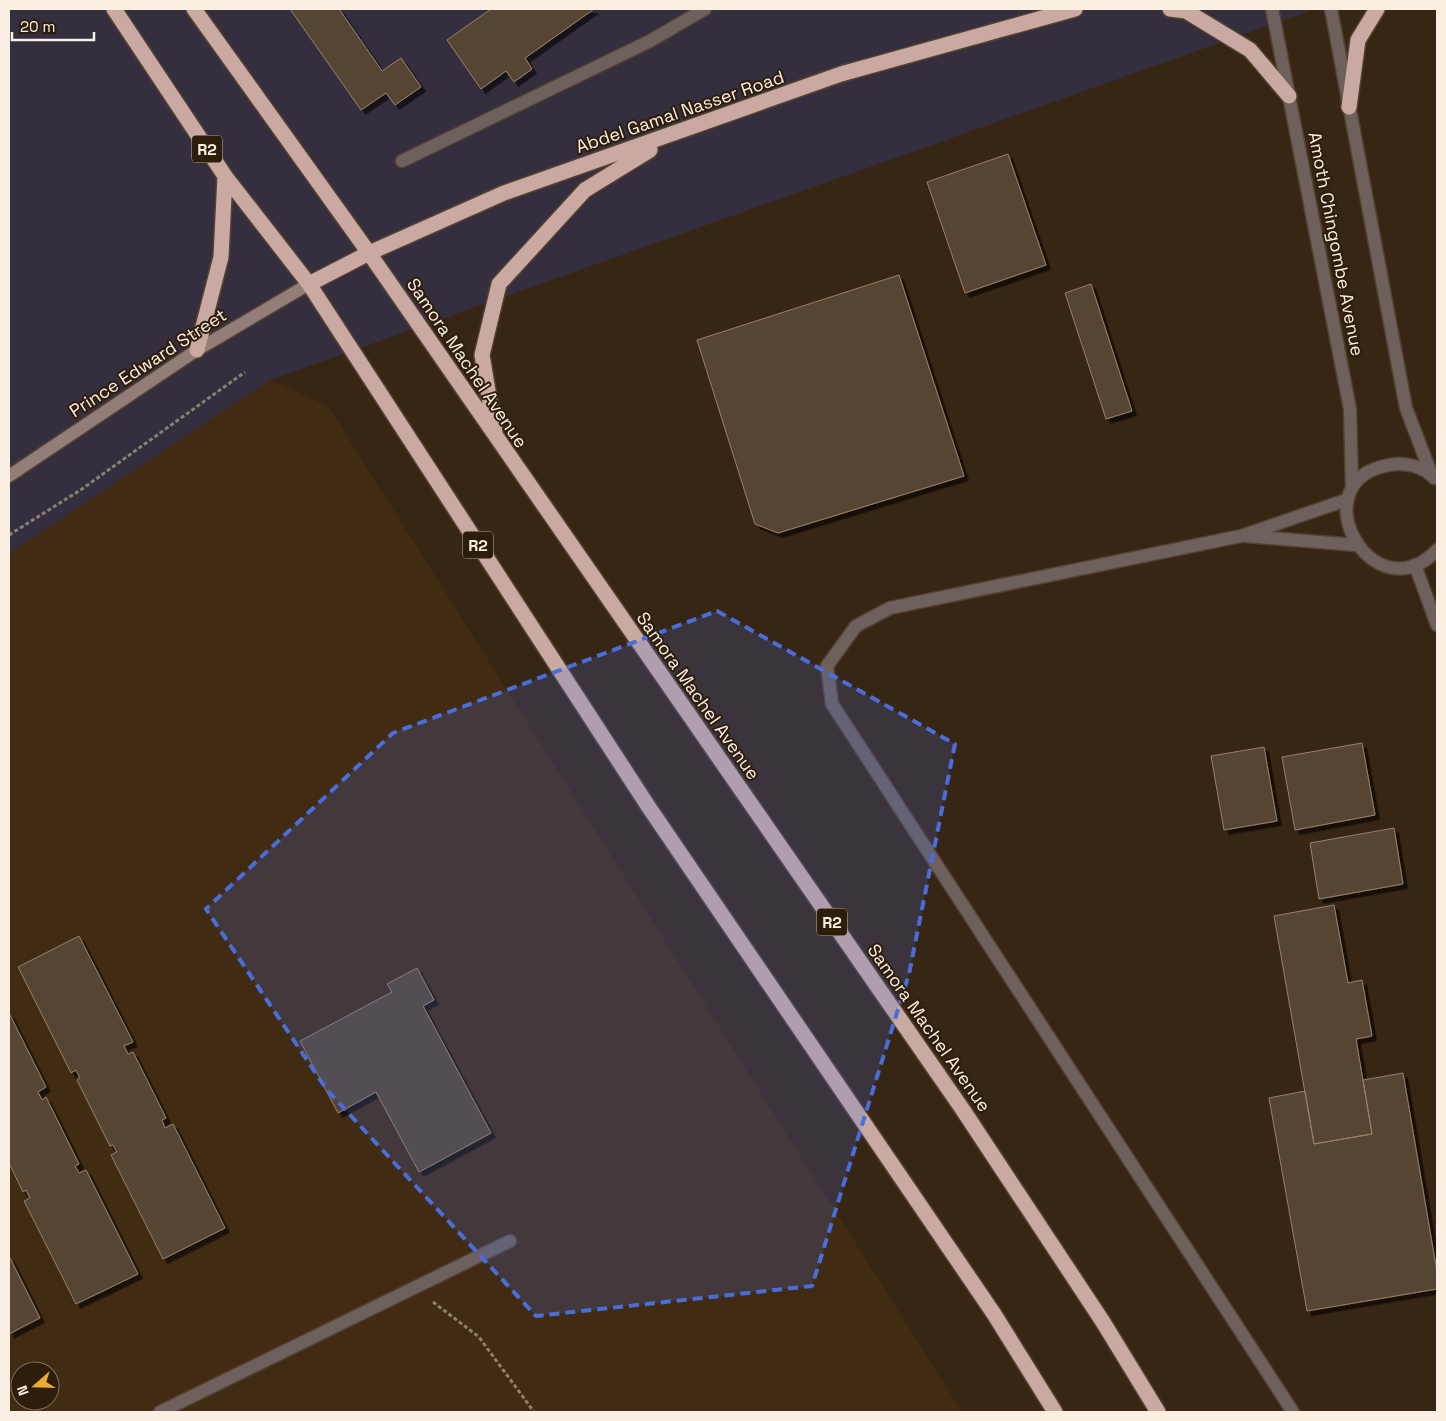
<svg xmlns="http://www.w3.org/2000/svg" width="1446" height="1421" font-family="'Space Grotesk',sans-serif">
  <defs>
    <filter id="shadow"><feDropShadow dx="4.5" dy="4.5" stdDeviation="0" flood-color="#0009"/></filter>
  </defs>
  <rect width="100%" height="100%" fill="#382614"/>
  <path fill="#342e3f" d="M9,9H1315L270,380L9,554Z"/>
  <path fill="#412b13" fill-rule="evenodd" d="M270,380L328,406L962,1412H9V554ZM20,1371H50V1401H20Z"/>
  <path fill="#574431" stroke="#97826d" filter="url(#shadow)" d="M290,9H339L382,71L401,58L421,87L395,105L386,93L361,110Z
    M491,9H594L525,58L532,69L514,82L506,71L481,89L447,40Z
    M1008,154L1046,265L965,293L927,182Z
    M899,275L964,476L778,533L755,524L697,340Z
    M1091,284L1132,411L1106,419L1065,293Z
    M1362,743L1375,815L1295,830L1282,757Z
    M1264,747L1277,821L1224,830L1211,756Z
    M1394,828L1403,884L1319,899L1310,843Z
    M1334,905L1348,983L1362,980L1372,1036L1356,1039L1372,1134L1314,1144L1274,916Z
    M79,936L133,1042L124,1046L128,1054L133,1052L166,1118L162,1120L165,1128L173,1124L225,1228L163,1259L111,1155L117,1152L113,1145L110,1146L77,1080L80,1078L76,1070L71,1073L18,967Z
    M417,968L434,1000L423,1006L491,1133L419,1172L376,1092L338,1113L300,1041L392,992L387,984Z
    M9,1013L46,1087L38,1092L42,1100L46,1097L79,1164L75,1166L79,1173L86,1170L138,1274L76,1304L24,1201L30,1198L26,1190L23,1192L9,1163Z
    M1403,1073L1437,1272V1289L1307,1311L1269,1098L1305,1091L1314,1144L1372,1134L1363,1080Z
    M9,1256L40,1318L9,1334Z"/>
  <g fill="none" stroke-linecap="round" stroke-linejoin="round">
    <defs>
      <path id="lane" d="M402,161L650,41L705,9
        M1246,536L1356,545
        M160,1412L510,1241
        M1293,1412L832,704L827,666L856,626L890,608L1241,536L1346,500"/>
      <path id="street" d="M1272,9L1350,409L1352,487
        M1331,9L1406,408L1432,476
        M1434,478C1423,466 1405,462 1389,465C1298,481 1372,617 1437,550
        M1415,565L1437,625"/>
      <path id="secondary" d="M9,476L197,350L309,284"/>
      <path id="highway" d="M114,9L225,176L309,284L648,806L994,1314L1055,1412
        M194,9L369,253L963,1110L1103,1322L1158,1412
        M1170,9L1186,11L1250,50L1289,96
        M1349,107L1358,40L1377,9
        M309,284L369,253L504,193L841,74L1075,9
        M197,350L221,257L225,176
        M495,432L482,355L499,284L585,190L650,150"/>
    </defs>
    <use href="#lane" stroke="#534231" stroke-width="15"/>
    <use href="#street" stroke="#534231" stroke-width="15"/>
    <use href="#secondary" stroke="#534231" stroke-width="15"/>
    <use href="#highway" stroke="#534231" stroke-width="18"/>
    <path stroke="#8f7f71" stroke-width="3" stroke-dasharray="4 2.5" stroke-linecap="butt" d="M9,535L82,489L245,372
      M433,1302L479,1337L534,1412"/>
    <use href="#lane" stroke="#6d605d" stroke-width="12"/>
    <use href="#street" stroke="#6d605d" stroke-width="12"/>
    <use href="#secondary" stroke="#927d79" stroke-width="12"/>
    <use href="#highway" stroke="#caa9a3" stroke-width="15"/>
  </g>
  <path fill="#496eda" fill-opacity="0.2" stroke="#496eda" stroke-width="4" stroke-dasharray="10 6" stroke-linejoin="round" d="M717,611L955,744L909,974L812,1286L536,1316L327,1090L206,909L393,733Z"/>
  <g text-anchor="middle" stroke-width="4" stroke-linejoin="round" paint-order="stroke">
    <g fill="#2d1d0a" stroke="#bdb0a3" stroke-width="1">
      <rect x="192" y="135.5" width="30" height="27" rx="4"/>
      <rect x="463" y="531.5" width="30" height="27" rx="4"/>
      <rect x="817" y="908.5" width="30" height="27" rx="4"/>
    </g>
    <g font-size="16" font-weight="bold" fill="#fbefe4">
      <text x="207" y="155">R2</text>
      <text x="478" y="551">R2</text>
      <text x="832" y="928">R2</text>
    </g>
    <g font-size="18" fill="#fbefe4" stroke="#2d1d0a">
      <text transform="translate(680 112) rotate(-19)" y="6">Abdel Gamal Nasser Road</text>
      <text transform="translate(1336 244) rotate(79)" y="6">Amoth Chingombe Avenue</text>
      <text transform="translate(148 363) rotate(-33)" y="6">Prince Edward Street</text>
      <text transform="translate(467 363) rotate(56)" y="6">Samora Machel Avenue</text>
      <text transform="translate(698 696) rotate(55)" y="6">Samora Machel Avenue</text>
      <text transform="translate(929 1028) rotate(55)" y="6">Samora Machel Avenue</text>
    </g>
  </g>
  <rect width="1446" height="1421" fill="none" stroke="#fbefe4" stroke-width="20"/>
  <g transform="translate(35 1386) rotate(250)"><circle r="24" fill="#2d1d0a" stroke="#7f7161"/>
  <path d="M0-4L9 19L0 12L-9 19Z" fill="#e7ac36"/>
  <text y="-8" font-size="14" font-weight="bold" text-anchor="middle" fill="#fbefe4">N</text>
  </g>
  <path d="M12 32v8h82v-8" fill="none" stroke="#fbefe4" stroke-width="2.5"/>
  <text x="20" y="32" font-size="15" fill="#fbefe4" stroke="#2d1d0a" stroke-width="4" paint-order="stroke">20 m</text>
</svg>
